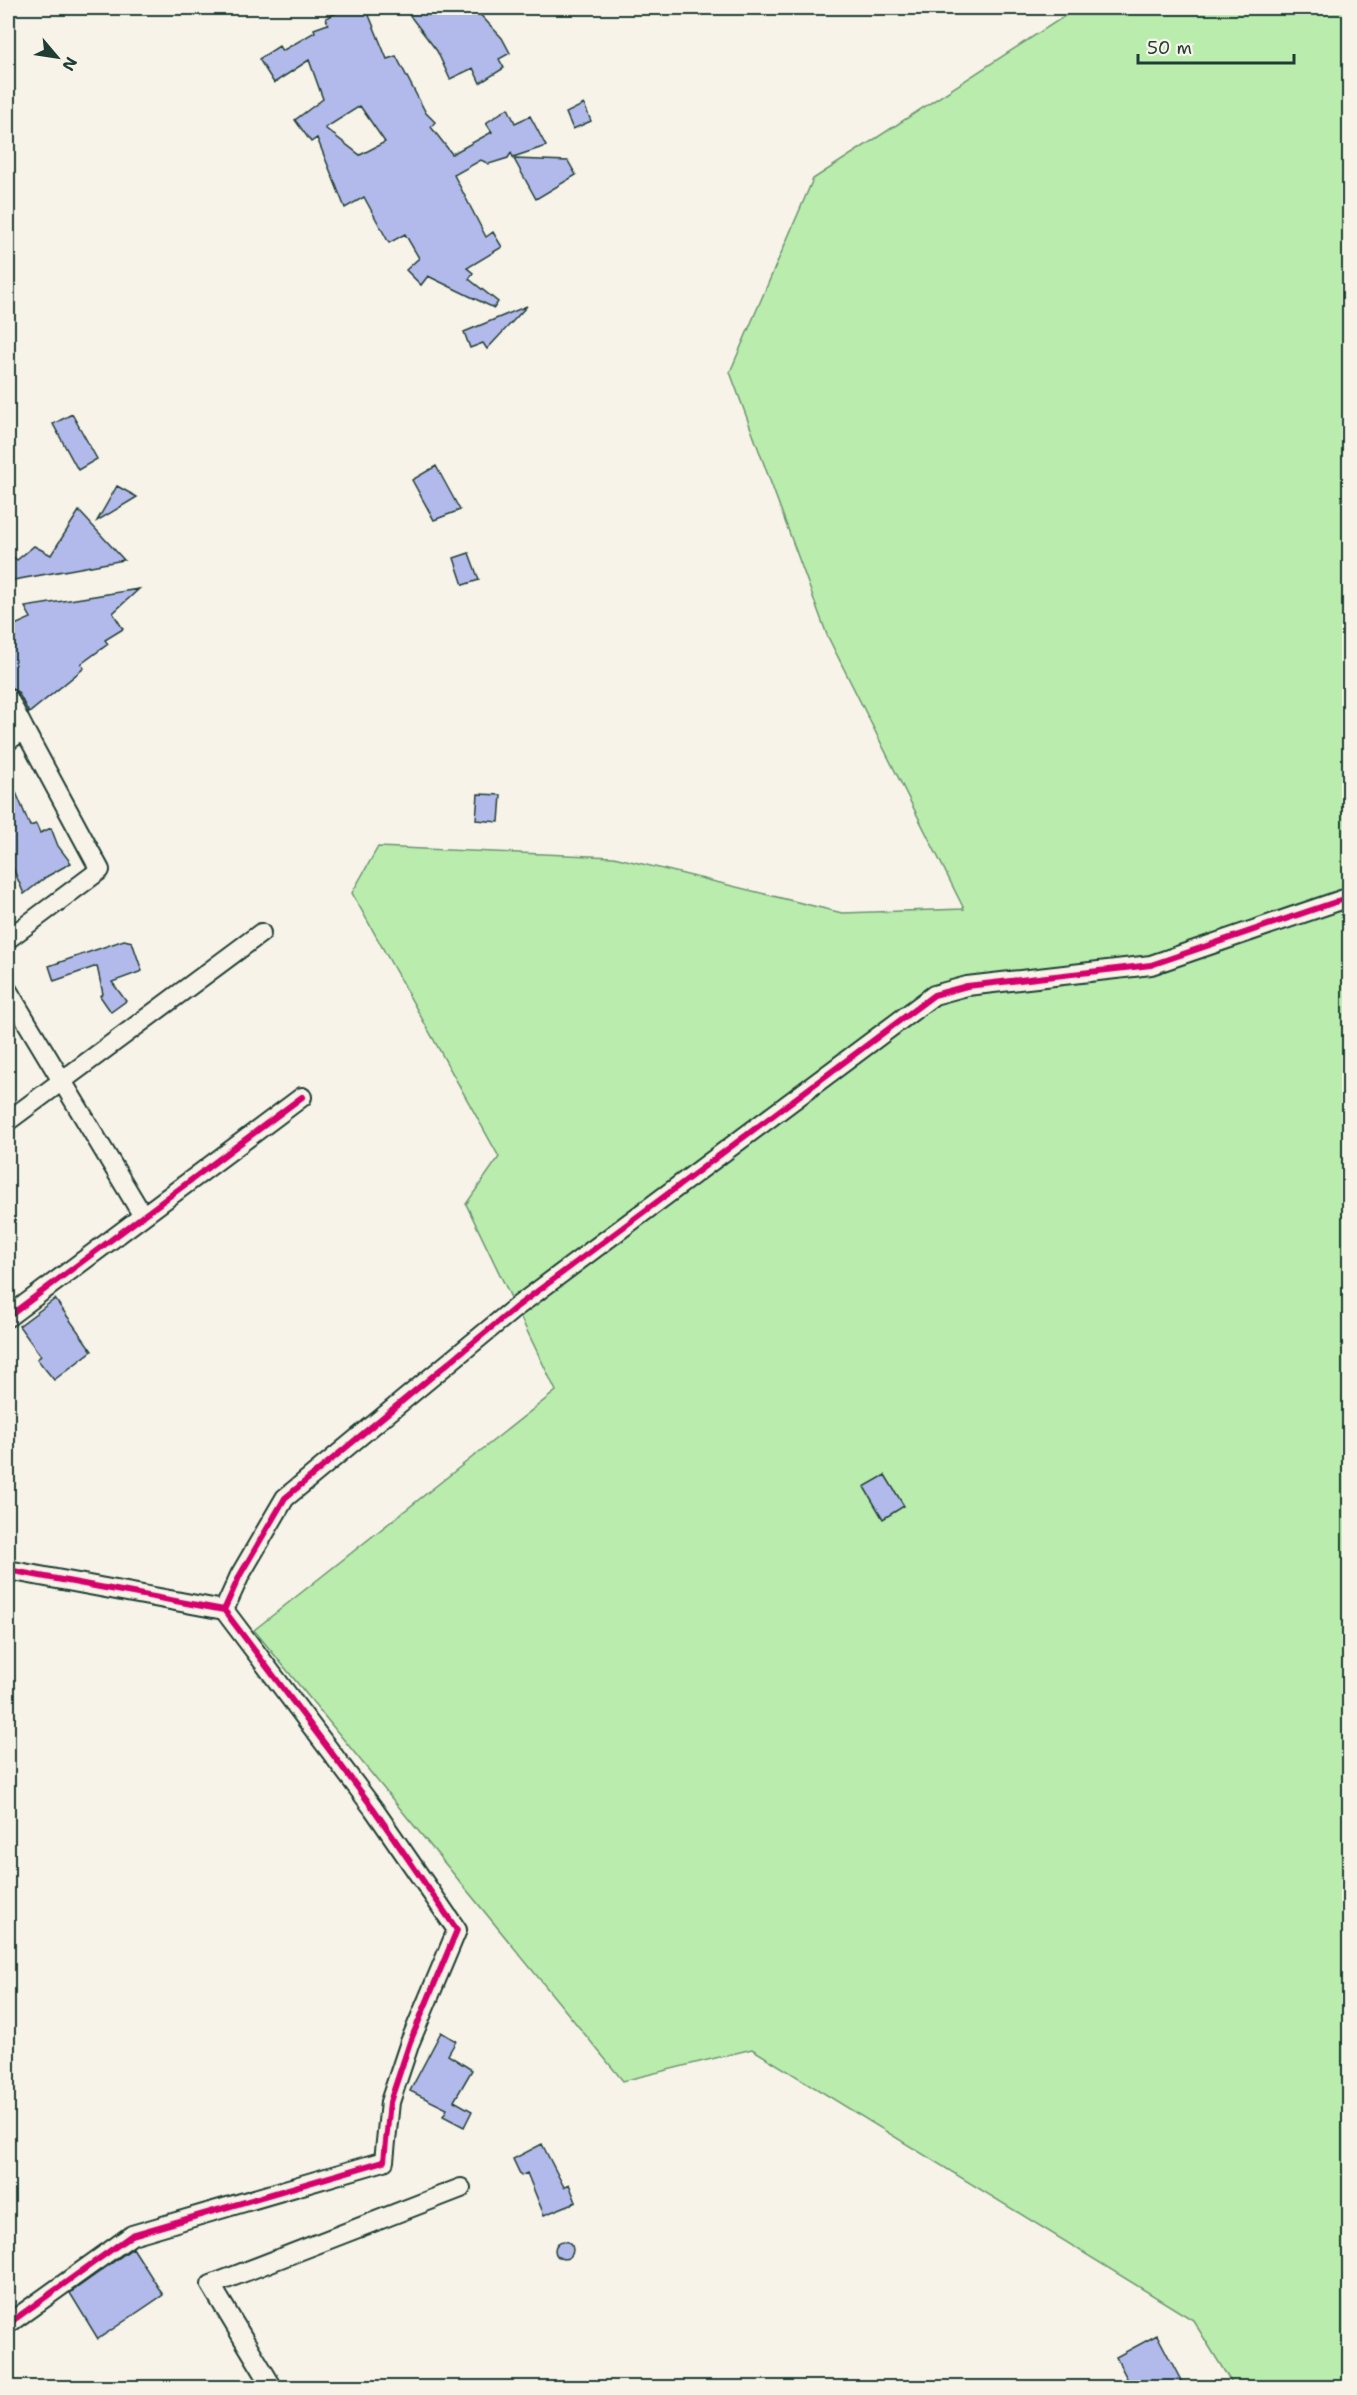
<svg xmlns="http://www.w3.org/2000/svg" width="1357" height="2395" font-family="'Shantell Sans',sans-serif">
  <rect width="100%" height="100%" fill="#f7f3e8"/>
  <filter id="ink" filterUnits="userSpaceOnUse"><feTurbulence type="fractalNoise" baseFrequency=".0167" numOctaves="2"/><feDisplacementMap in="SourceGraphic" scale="12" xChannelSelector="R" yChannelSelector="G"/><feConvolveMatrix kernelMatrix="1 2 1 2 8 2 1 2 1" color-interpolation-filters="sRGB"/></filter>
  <g filter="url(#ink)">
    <path fill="#b9ecad" stroke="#6c9470" stroke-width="1.5" d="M1077,8H1349V2387H1234L1193,2320L752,2049L623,2081L254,1630L556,1391L466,1204L499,1157L352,893L378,847L614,857L842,913L964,909L827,635L730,372L813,179Z"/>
    <path fill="#b2baeb" stroke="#1f3d34" stroke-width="1.5" fill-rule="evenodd" d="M347,8H366L387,59L396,56L426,113L435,122L431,127L452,154L492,132L486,123L508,108L515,123L530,116L546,146L513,157L511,153L508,158L489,164L481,160L454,175L486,237L493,232L502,247L467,268L473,273L469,279L498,302L494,308L428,276L421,285L406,270L419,258L405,234L389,243L364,197L345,208L317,138L311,142L295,120L323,99L309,60L274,83L259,59L279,46L282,51L315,32L314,29L328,24L326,18ZM360,106L385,142L360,155L325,128Z
      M404,8H474L502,38L510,53L499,59L504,68L480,83L473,68L450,79L437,51Z
      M584,104L591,121L573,129L566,113Z
      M514,159L568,161L576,175L536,199Z
      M527,306L487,349L483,343L470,348L464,332Z
      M72,414L97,459L78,470L53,424Z
      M436,466L460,510L434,520L412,480Z
      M117,486L137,497L97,521Z
      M79,511L124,560L8,581V552L17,560L34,546L51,555Z
      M469,553L479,580L463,585L454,558Z
      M139,589L113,613L123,629L105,640L108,644L81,664L84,668L29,713L18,692L8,687V628L31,618L25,607Z
      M8,773L30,826L36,824L40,833L51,828L58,846L71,863L46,877L24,894L8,856Z
      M478,794L501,795L499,822L476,820Z
      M124,940L132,942L142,971L112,982L126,1001L111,1012L100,996L103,994L97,966L54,981L49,966Z
      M55,1299L92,1351L54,1380L37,1359L41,1356L19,1326Z
      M885,1475L904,1506L883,1519L864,1487Z
      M441,2032L456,2041L448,2055L472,2070L454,2101L472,2111L464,2127L443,2116L447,2109L410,2091Z
      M542,2144L564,2187L569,2184L576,2202L544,2215L527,2173L521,2176L513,2159Z
      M555 2250a9 9 0 1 1 18 0a9 9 0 1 1-18 0Z
      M133,2248L163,2295L98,2339L70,2293Z
      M1157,2335L1185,2388H1132L1116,2357Z"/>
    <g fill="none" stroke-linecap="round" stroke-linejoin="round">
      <defs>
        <path id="minor" d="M8,698L24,729L8,741
          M8,939L100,870L24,729
          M8,991L143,1216
          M8,1121L261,933
          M8,1317L302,1097
          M8,1570L224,1610L373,1808L457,1930L410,2042L390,2102L384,2161L132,2235L8,2324
          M224,1610L240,1575L285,1498L515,1308L934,995L967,986L1151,965L1350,897
          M273,2388L211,2285L461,2188"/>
      </defs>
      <use href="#minor" stroke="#1f3d34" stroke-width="22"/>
      <use href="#minor" stroke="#f7f3e8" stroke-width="18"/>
      <defs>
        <path id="cycleway" d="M8,1317L302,1097
          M8,1570L224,1610L373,1808L457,1930L410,2042L390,2102L384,2161L132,2235L8,2324
          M224,1610L240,1575L285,1498L515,1308L934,995L967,986L1151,965L1350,897"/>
      </defs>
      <use href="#cycleway" stroke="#f7f3e8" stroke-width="10"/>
      <use href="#cycleway" stroke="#d6006c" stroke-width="6"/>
    </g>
  </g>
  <rect width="1357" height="2395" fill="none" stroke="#f7f3e8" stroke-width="30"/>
  <rect x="15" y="15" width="1327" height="2365" fill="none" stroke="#1f3d34" stroke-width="2" filter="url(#ink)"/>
  <g transform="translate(57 57) rotate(119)" stroke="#f7f3e8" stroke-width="4.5" paint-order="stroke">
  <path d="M0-4.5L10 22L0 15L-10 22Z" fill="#1f3d34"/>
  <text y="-9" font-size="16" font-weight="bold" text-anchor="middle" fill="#1f3d34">N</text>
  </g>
  <path d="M1138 54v9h156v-9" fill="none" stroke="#1f3d34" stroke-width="3"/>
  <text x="1147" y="54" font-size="18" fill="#1f3d34" stroke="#f7f3e8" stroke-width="4.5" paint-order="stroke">50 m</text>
</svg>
